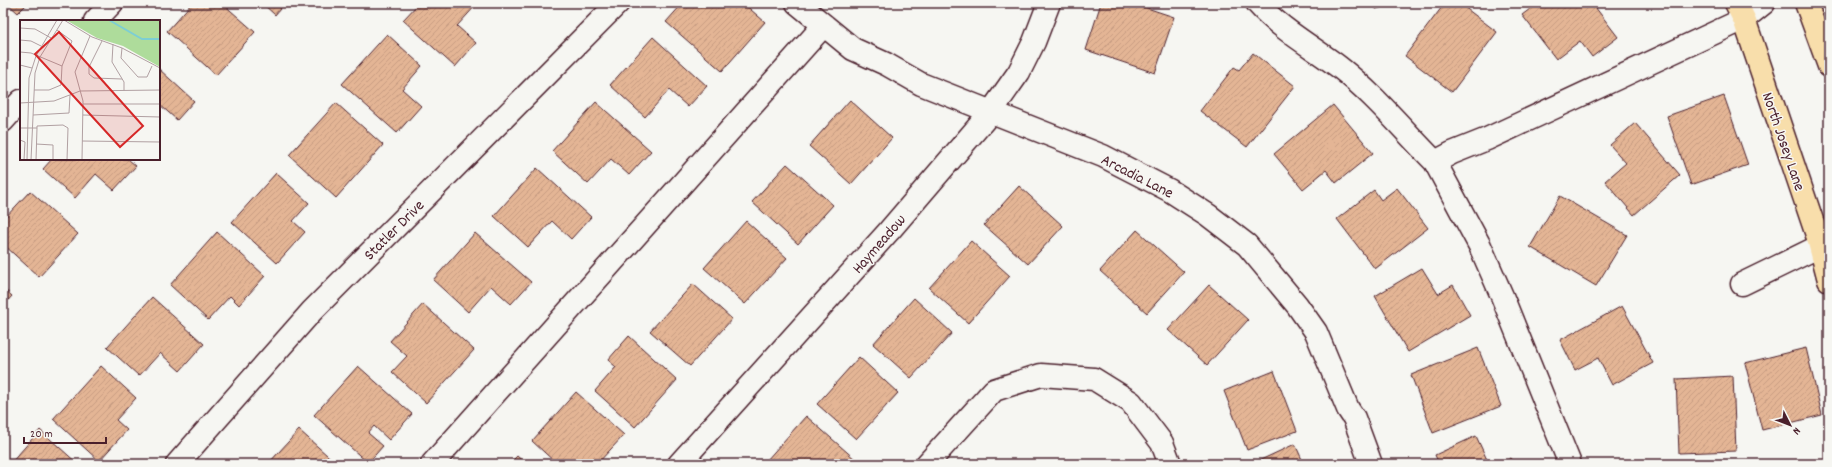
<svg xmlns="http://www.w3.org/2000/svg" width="1832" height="467" font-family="Dekko,sans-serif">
  <defs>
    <pattern id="building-hatch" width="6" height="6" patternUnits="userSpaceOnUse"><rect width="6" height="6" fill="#e4b595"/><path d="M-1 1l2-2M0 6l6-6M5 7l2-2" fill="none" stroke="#c59b81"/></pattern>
  </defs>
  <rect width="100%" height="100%" fill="#f6f6f2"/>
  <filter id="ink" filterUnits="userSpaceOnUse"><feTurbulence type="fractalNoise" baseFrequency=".025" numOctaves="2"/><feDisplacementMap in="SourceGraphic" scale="8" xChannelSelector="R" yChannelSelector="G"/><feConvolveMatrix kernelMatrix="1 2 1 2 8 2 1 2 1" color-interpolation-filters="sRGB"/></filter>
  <g filter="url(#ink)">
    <path fill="url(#building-hatch)" stroke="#4a1f2b" d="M7,3H28L18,13Z
      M192,3H222L255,32L216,75L167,31Z
      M262,3H285L275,15Z
      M419,3H478L457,26L476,43L455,67L403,20Z
      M683,3H743L765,22L722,71L666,22Z
      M1101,3H1132L1174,17L1155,73L1086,50Z
      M1374,3H1397L1376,9Z
      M1445,3H1459L1497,32L1452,92L1405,56Z
      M1538,3H1592L1618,37L1592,57L1580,41L1556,59L1522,15Z
      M387,34L422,66L402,89L421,106L397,133L342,84Z
      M653,37L707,86L688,107L669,90L645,117L610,85Z
      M1253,53L1295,86L1247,147L1200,111L1234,67L1239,70Z
      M159,69L194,101L177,120L159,104Z
      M1724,96L1748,165L1691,185L1667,116Z
      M850,100L892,138L851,184L809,146Z
      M596,102L651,151L629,175L611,159L588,184L552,151Z
      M336,103L383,145L336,198L289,155Z
      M1333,105L1373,153L1336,183L1326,170L1303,189L1274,154Z
      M1635,123L1680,175L1634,215L1605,181L1626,163L1610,145Z
      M52,159H128L136,166L114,190L96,174L75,198L43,169Z
      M787,164L833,205L798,244L752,202Z
      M537,168L591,217L571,239L552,221L528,247L494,216Z
      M276,173L309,203L293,221L305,232L277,263L232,222Z
      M1019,186L1063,226L1028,264L984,225Z
      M1397,188L1428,228L1375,269L1337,219L1374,190L1381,200Z
      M30,191L78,234L39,277L3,244V220Z
      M1560,196L1627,235L1596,286L1530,247Z
      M746,221L787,258L745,304L704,268Z
      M1137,230L1184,272L1147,313L1100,271Z
      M217,232L265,276L239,305L230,296L208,320L170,285Z
      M475,233L531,282L511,304L491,286L468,312L433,280Z
      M971,241L1010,276L968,323L929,288Z
      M1422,268L1438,294L1453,285L1470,315L1408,352L1375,296Z
      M693,284L732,319L690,366L650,331Z
      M1209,285L1248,320L1207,365L1168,330Z
      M3,288L12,296L3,306Z
      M152,297L204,344L180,371L160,353L139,376L107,347Z
      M914,298L952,333L911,378L873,344Z
      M423,304L474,350L426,403L392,372L407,356L390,341Z
      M1622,306L1653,363L1612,385L1598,358L1575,370L1560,340Z
      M629,336L677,380L635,427L595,391L616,367L608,360Z
      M1478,348L1501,406L1433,433L1411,375Z
      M1806,348L1822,415L1762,430L1745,363Z
      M859,357L898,393L856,439L817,404Z
      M101,366L136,398L116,420L127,430L99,461L53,419Z
      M358,366L412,414L389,440L374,426L368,433L383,446L368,463L314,415Z
      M1274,371L1297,431L1247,450L1224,391Z
      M1733,376L1736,451L1679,453L1676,379Z
      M576,392L624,435L597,464H557L532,441Z
      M806,416L856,460L852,464H769L766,461Z
      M40,430L78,464H10Z
      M299,430L337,464H268Z
      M1476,436L1489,464H1439L1435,455Z
      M1295,444L1304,464H1252Z
      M517,456L526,464H509Z
      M1511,458L1514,464H1499Z"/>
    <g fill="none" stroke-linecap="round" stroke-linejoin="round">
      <defs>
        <path id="minor" d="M797,3L853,49L886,64L921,84L1103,156L1169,190L1208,215L1247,245L1297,305L1316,332L1348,409L1354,418L1371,464
          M1257,3C1280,29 1311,46 1339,67C1375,95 1403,130 1435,162L1452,153L1487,139L1744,19L1764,3
          M95,21L112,3
          M3,121L21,101
          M1435,162L1480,246L1502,296L1570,464
          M1742,284L1820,246
          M177,464L312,311L618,3
          M432,464L824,25
          M679,464L889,231L991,112L1019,72L1034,42L1049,3
          M927,464L994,390L1041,375L1094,379L1131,402L1162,443L1170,464"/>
        <path id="major" d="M1736,3L1744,19L1818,238L1829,280
          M1806,3L1829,66"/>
      </defs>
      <use href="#minor" stroke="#4a1f2b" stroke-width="25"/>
      <use href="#major" stroke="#4a1f2b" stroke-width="25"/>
      <use href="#minor" stroke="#f6f6f2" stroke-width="22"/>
      <use href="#major" stroke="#f8deab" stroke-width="22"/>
    </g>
  </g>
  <g text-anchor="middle" stroke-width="3" stroke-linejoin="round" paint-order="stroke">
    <g font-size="16" fill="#4a1f2b" stroke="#f6f6f2">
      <text transform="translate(1785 141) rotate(71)" y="6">North Josey Lane</text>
      <text transform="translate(1138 175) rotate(27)" y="6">Arcadia Lane</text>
      <text transform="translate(393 229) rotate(-45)" y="6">Statler Drive</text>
      <text transform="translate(878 243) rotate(-49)" y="6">Haymeadow</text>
    </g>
  </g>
  <g transform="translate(20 20)">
    <rect width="140" height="140" fill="#f6f6f2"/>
    <path d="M46,0H140V47L103,26L77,18Z" fill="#aedc9b"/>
    <path fill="none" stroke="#7dced3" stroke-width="2" d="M89,0L122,19H140"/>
    <path fill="none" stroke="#b1a0a2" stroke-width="1" d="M44,0L72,17L102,28L140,48M0,8L15,9L31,18M37,10L52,21L42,46M0,20L11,21L21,26M82,21L69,47V54L74,58L102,59M93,24L92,42L104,62V71M102,28L101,38L118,57H127L132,46M0,32L11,33L42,46L41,65L29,70H14M0,45L12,48M0,83L34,81L60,71L140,70M63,84H140M13,95L49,93L50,75M63,95L140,97M0,108H17L16,140M17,108V106L43,105L48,108L47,140M0,120L5,122L4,140M62,121L140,122M16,124L33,125V140M7,140L9,58L16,36L37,0M11,140L15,53L20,37L43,0M62,140L63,81L55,52L70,16"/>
    <path fill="#d62828" fill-opacity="0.15" stroke="#d62828" stroke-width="2" d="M39,12L123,106L100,127L15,34Z"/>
    <rect width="140" height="140" fill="none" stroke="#4a1f2b" stroke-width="2"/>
  </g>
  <rect width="1832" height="467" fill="none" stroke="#f6f6f2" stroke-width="16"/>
  <rect x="8" y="8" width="1816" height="451" fill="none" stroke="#4a1f2b" stroke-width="1.5" filter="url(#ink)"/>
  <g transform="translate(1790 425) rotate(132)" stroke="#f6f6f2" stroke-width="3" paint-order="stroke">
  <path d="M0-3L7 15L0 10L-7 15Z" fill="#4a1f2b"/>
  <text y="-6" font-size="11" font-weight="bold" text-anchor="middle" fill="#4a1f2b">N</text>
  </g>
  <path d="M24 437v6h82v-6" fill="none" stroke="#4a1f2b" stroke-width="2"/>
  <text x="30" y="437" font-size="12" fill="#4a1f2b" stroke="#f6f6f2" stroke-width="3" paint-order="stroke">20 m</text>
</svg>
